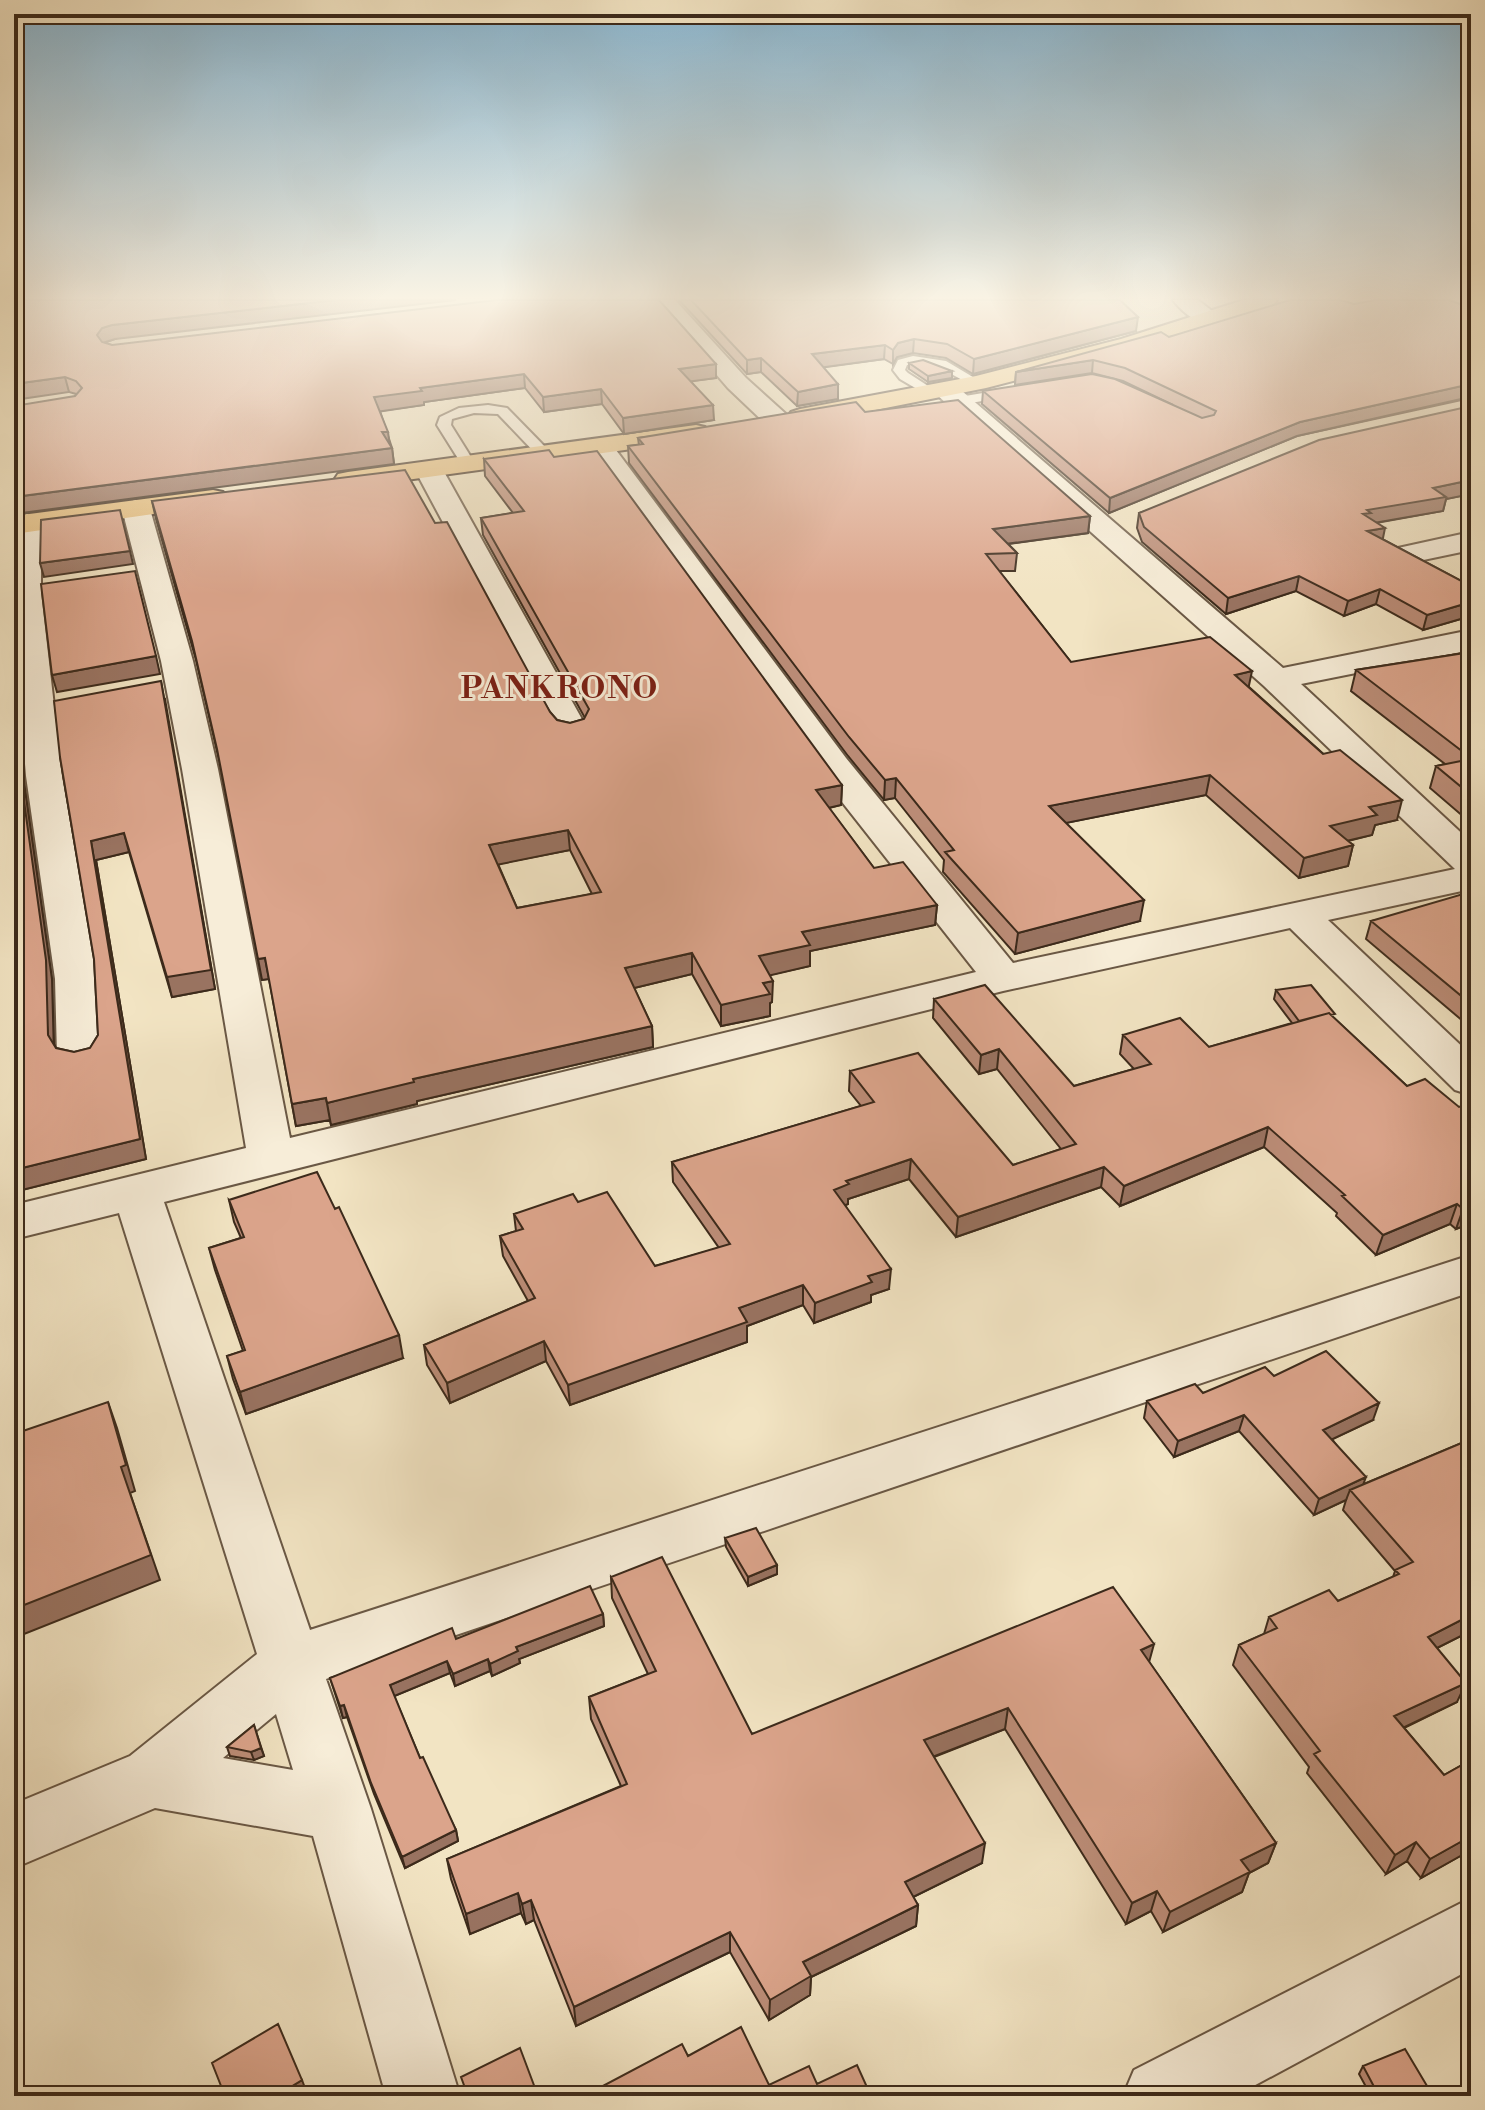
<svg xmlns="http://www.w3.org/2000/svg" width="1485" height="2110" font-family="'Libre Bodoni',serif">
  <rect width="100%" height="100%" fill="#f2e4c3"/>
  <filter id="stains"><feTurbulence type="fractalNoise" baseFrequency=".0025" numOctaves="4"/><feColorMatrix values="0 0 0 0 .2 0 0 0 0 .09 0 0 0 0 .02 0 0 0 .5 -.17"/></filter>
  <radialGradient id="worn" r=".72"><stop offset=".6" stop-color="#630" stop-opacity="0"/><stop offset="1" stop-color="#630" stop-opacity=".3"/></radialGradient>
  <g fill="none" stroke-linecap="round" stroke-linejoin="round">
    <defs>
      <path id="lane" d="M913,356L946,361L983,383L973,386L937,366L923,363L907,365L905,370L908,373L939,393L929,396L900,379L893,370L898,360Z
        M1013,388L1019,392L1017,395L959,405L953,401L959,397Z
        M488,405L507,408L550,452V458H540L498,414L474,413L452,419L451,425L476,465L464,468L437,425L440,417L459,408Z"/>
      <path id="street" d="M652,300H675L746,378L787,415L791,421L787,427H769L728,388Z
        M946,382L955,385L1283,668L1471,630V650L1301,684L1471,842V889L1328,920L1471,1055V1095L1455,1090L1290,928L1003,991L164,1202L310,1630L1471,1255V1292L326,1679L371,1809L460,2096H386L313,1836L155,1808L14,1868V1804L130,1756L257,1654L119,1213L14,1239V1205L246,1148L182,769L161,661L122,509L126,503L136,500L146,503L150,509L193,661L218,769L290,1138L976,972L820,774L592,454L588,448L592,442H610L846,758L1013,963L1455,869L1264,686L937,395L933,390L937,385ZM276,1714L293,1770L223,1758Z
        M429,462L439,464L443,470L588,730L583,737L571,740L559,737L554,730L415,470L419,464Z
        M27,514L37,517L41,523V592L62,776L97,979L101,1055L95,1065L79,1069L63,1065L57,1055L55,979L26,776L14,631V521Z
        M1471,532V550L1409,563L1398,560L1394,554L1398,548Z
        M1471,1898V1969L1235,2096H1123L1134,2070Z"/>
      <path id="secondary" d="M1173,300H1198L1221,318L1217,323C1200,327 1183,313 1173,300Z"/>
      <path id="primary" d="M1244,300H1277L1274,305L1137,349L986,388L800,425L791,422L787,417L791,412L800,409L976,376L1121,339Z
        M696,425L705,427L709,433L705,439L348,488L338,486L334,480L338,474L348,472Z
        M213,490L223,492L227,498L223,504L14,534V516Z"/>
    </defs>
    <use href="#lane" stroke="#6a5845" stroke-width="4"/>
    <use href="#street" stroke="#6a5845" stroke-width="4"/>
    <use href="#secondary" stroke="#3c2a1b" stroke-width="4"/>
    <use href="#primary" stroke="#3c2a1b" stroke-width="4"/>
    <use href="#lane" fill="#f7edd8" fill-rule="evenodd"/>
    <use href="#street" fill="#f7edd8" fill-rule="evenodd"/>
    <use href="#secondary" fill="#f7edd8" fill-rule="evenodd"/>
    <use href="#primary" fill="#e9c282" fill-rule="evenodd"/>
  </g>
  <path fill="#bc8d78" stroke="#3c2a1b" stroke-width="2" fill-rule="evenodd" d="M14,300L115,339L104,343L112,345L716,364V378L691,381L714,420L624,434L602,404L544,412L525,388L424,402V405L380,411L392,448L394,464L75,396L76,394L69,392Z
    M679,300H1120L1136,331L973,374L946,358L913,353L897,357L893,364L884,359L823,367L838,399L797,406L761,372L747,374Z
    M1354,304L1471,308V398L1297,436L1109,513L982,404L983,391L1173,405L1123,381L1092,373L1015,385L1016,372L1169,337Z
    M909,363L952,378L928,382L909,369Z
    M1471,406V494L1446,499L1443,511L1376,523L1382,539L1471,586V616L1423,630L1376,604L1344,616L1296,591L1226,614L1142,542L1137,528L1139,513Z
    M865,412L1090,516L1088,533L1008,544L1017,553L1015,571H999L1071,662L1249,687L1397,820L1375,825L1372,835L1348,841L1353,845L1348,866L1299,878L1206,795L1065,823L1140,921L1015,954L943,872L944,860L895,798L884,800L848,756L629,463L628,446L639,445L638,438Z
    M484,459L842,785L841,805L829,808L874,868L937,905L935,925L810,951V966L769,975L772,1002L770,1003V1016L721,1026L692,974L634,988L652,1026L653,1047L417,1101V1104L331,1125L330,1120L296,1126L269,979L262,980L219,760L196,660L156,519L152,501L435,523L550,712L557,720L570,723L584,719L585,718L483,535L481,518L513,513L485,476ZM570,850L592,894L517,908L498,864Z
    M1471,652V817L1465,818L1430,788L1436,766L1445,764L1351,691L1356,670Z
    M165,699L215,989L172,997L129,852L96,860L146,1159L14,1192V708L19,725L23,776L52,979L54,1044L56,1048L74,1052L90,1048L98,1035L94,959L60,757Z
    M1471,900V1034L1462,1027L1464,1022L1366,939L1371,921Z
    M1276,990L1334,1018L1407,1086L1471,1223L1456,1229L1450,1224L1376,1255L1336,1216L1337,1213L1264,1147L1120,1206L1101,1187L956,1237L909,1179L848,1199V1204L845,1205L889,1289L871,1295V1302L814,1323L803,1305L747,1326V1342L570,1405L546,1361L450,1403L427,1365L424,1345L528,1301L503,1256L500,1236L516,1231L514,1214L578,1202L655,1266L719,1248L673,1182L672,1162L861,1106L849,1091L850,1071L1013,1165L1061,1149L997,1069L979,1074L933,1018L934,999L1074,1086L1134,1069L1120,1054L1123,1035L1209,1047L1292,1023L1274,999Z
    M229,1200L403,1358L246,1414L233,1379L227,1356L243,1351L215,1270L209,1248L241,1238L234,1222Z
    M1274,1376L1373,1420L1332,1439L1364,1484L1471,1439V1631L1437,1648L1457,1702L1404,1728L1444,1775L1471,1760V1850L1421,1878L1407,1861L1386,1874L1307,1773L1309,1767L1233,1665L1239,1645L1264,1634L1269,1617L1338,1601L1393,1577L1395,1571L1343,1510L1346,1500L1314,1515L1239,1431L1174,1457L1144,1418L1147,1401L1203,1393Z
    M725,1538L777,1565V1574L748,1586L726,1547Z
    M611,1577L752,1734L1149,1662L1276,1843L1268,1863L1249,1873L1242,1892L1163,1932L1151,1911L1126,1924L1005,1729L934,1757L982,1863L913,1897L918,1905L916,1926L811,1977L810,1995L769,2020L730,1952L576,2026L534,1920L526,1924L521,1913L470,1934L451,1879L447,1859L621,1786L591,1719L589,1697L648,1674L612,1598Z
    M603,1614L604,1626L519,1659L520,1663L492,1676L490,1671L455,1686L450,1673L394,1696L420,1758L456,1830L458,1841L405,1868L374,1794L347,1717L343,1718L330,1678L456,1639Z
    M254,1725L264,1756L254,1760L230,1756L227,1747Z
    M1363,2066L1433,2096H1371L1359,2074Z"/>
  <path fill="#997361" stroke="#3c2a1b" stroke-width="2" d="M336,300H456L115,339L105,342L100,349L97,335L102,328L112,325Z
    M1138,317L1136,331L973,374L974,359Z
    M914,339L913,353L897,357L893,364V350L898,343Z
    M885,345L884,359L811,369L812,354Z
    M761,358V372L747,374V360Z
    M1093,360L1092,373L1015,385L1016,372Z
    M716,364V378L679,383V369Z
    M952,371V378L928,382V376Z
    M524,374L525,388L424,402V405L376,412L374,397L420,388Z
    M65,377L69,392L14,400V384Z
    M838,384V399L797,406L798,392Z
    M1471,384L1470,397L1297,436L1109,513L1110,498L1300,422Z
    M601,389L602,404L544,412L543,397Z
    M713,405L714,420L624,434L623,418Z
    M382,432H388L390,447Z
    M392,448L394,464L14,514V497Z
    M1471,480V494L1446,499L1443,511L1368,524L1363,514L1367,510L1433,488Z
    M1090,516L1088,533L991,546L993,529Z
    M1385,528L1382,543L1367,531Z
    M130,551L133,564L44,577L40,563Z
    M1299,576L1296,591L1226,614L1228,598Z
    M1380,589L1376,604L1344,616L1348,601Z
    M1471,602V616L1423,630L1427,615Z
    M156,656L160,674L57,692L52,675Z
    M14,667L17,700L14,701Z
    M1252,671L1248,690L1235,675Z
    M161,681L215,989L172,997L167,977Z
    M14,708L19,725L23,776L52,979L54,1055L48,1035L18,758Z
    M1210,775L1206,795L1046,827L1049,806Z
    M896,778L895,798L884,800L885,780Z
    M842,785L841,805L815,811L816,790Z
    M1471,796V817L1465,818Z
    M1402,800L1397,820L1375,825L1372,835L1325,846L1330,826L1369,807Z
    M568,830L570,850L491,866L489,845Z
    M124,833L129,852L96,860L146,1159L14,1192V1170L140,1139L91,841Z
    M1353,845L1348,866L1299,878L1304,858Z
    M1144,900L1140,921L1015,954L1018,933Z
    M937,905L935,925L810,951V966L759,978V956L802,932Z
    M692,953V974L626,990L625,968Z
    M265,958L269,979L262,980L258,959Z
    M773,981L772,1002L770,1003V1016L721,1026V1005L763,983Z
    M652,1026L653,1047L417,1101V1104L331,1125L327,1103L413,1079Z
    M999,1049L997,1069L979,1074L981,1055Z
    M326,1098L330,1120L296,1126L292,1104Z
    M1268,1127L1264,1147L1120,1206L1124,1186Z
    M911,1159L909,1179L848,1199V1204L833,1210L834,1190L846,1181Z
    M1104,1167L1101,1187L956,1237L958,1217Z
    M1457,1204L1450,1224L1376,1255L1383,1235Z
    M1471,1206V1223L1456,1229L1463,1209Z
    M891,1269L889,1289L871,1295V1302L814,1323L815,1303L868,1276Z
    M803,1285V1305L747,1326V1342L570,1405L568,1385L739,1308Z
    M399,1335L403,1358L246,1414L240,1392Z
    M544,1341L546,1361L450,1403L447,1383Z
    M108,1402L117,1428L135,1491L130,1493L160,1580L14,1638V1609L121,1467Z
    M1379,1403L1373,1420L1318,1446L1323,1430Z
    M1244,1415L1239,1431L1174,1457L1178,1441Z
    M1366,1477L1360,1493L1350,1490L1346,1500L1314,1515L1319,1499Z
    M777,1565V1574L748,1586V1577Z
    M603,1614L604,1626L519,1659L520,1663L492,1676L490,1664L516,1647Z
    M1471,1615V1631L1419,1657L1428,1637Z
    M1154,1644L1148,1666L1141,1650Z
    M488,1659L490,1671L455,1686L453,1674Z
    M447,1661L450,1673L392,1697L390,1685Z
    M1466,1683L1457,1702L1386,1736L1394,1716Z
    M344,1705L347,1717L343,1718L340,1706Z
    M1008,1708L1005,1729L922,1761L924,1740Z
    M261,1748L264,1756L254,1760L251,1752Z
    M456,1830L458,1841L405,1868L402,1857Z
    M1471,1836V1850L1421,1878L1430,1859Z
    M1416,1842L1407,1861L1386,1874L1395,1855Z
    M985,1843L982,1863L903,1902L905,1882Z
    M1276,1843L1268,1863L1249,1873L1242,1892L1163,1932L1170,1912L1241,1860Z
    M1157,1891L1151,1911L1126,1924L1132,1903Z
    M518,1893L521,1913L470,1934L466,1914Z
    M531,1900L534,1920L526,1924L522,1904Z
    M918,1905L916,1926L811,1977L810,1995L769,2020L770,2000L803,1962Z
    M730,1932V1952L576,2026L574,2007Z
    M302,2080L305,2088L291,2096H276Z
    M735,2089V2096H721Z"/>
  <path fill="#dba48b" stroke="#3c2a1b" stroke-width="2" fill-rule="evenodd" d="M14,300H336L112,325L102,328L97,335L102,342L112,345L497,300H659L716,364L679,369L713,405L623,418L601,389L543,397L524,374L420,388L422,391L374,397L388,432H382L392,448L14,497V406L75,396L82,388L76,381L65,377L14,384Z
    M691,300H1120L1138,317L974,359L947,344L914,339L898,343L893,350L885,345L812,354L838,384L798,392L761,358L747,360Z
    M1290,300H1340L1354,304L1376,300H1449L1471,308V384L1300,422L1110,498L983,391L1092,374L1115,379L1202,418L1214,415L1216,411L1125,368L1093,360L1016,372L1161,332L1169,337Z
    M923,360L952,371L928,376L909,363Z
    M958,400L1090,516L993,529L1017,553L986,554L1071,662L1210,637L1252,671L1235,675L1323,754L1340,750L1402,800L1369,807L1377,815L1330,826L1353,845L1304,858L1210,775L1049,806L1144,900L1018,933L945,852L954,850L896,778L885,780L849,737L628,446L643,444L638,438L856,402L865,412Z
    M1471,406V480L1433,488L1446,497L1367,510L1371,513L1363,514L1385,528L1367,531L1471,586V602L1427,615L1380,589L1348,601L1299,576L1228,598L1144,527L1139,513L1319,440Z
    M549,450L554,457L597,451L842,785L816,790L874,868L903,862L937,905L802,932L810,945L759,956L773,981L763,983L770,994L721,1005L692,953L625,968L652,1026L413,1079L414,1082L327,1103L326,1098L292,1104L265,958L258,959L217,749L192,641L152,501L405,470L435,523L447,522L550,712L557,720L570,723L584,719L589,709L481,518L524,511L484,459ZM568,830L601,892L517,908L489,845Z
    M120,510L130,551L40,563L41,520Z
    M135,571L156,656L52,675L41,584Z
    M1471,652V758L1356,670Z
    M161,681L211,970L167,977L124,833L91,841L140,1139L14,1170V708L18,758L46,960L48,1035L56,1048L74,1052L90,1048L98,1035L94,959L60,757L54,701Z
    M1471,759V795L1436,766Z
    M1463,894L1471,900V1004L1371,921Z
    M985,985L1074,1086L1151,1064L1123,1035L1180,1018L1209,1047L1329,1013L1407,1086L1425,1079L1459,1107L1468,1104L1471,1107V1206L1463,1209L1457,1204L1383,1235L1342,1196L1345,1195L1268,1127L1124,1186L1104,1167L958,1217L911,1159L846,1181L849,1184L834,1190L891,1269L868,1276L872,1282L815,1303L803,1285L739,1308L747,1322L568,1385L544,1341L447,1383L424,1345L535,1298L500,1236L523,1229L514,1214L573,1194L578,1202L607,1192L655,1266L730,1244L672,1162L874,1102L850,1071L918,1053L1013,1165L1076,1144L999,1049L981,1055L934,999Z
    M1311,985L1335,1014L1331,1015L1329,1013L1299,1021L1276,990Z
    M317,1172L335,1209L339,1207L399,1335L240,1392L227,1356L245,1350L209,1248L244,1237L229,1200Z
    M1326,1351L1379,1403L1323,1430L1366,1477L1319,1499L1244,1415L1178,1441L1147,1401L1195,1384L1203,1393L1265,1367L1274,1376Z
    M108,1402L126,1465L121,1467L151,1555L14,1609V1434Z
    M1471,1439V1615L1428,1637L1466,1683L1394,1716L1444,1775L1471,1760V1836L1430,1859L1416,1842L1395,1855L1314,1754L1320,1751L1239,1645L1277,1628L1269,1617L1329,1590L1338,1601L1399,1574L1395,1570L1413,1562L1350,1490Z
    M756,1528L777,1565L748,1577L725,1538Z
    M662,1557L752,1734L1113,1587L1154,1644L1141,1650L1276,1843L1241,1860L1250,1872L1170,1912L1157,1891L1132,1903L1008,1708L924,1740L985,1843L905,1882L918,1905L803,1962L811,1976L770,2000L730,1932L574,2007L531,1900L522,1904L518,1893L466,1914L447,1859L627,1784L589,1697L656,1671L611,1577Z
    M590,1586L603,1614L516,1647L518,1651L490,1664L488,1659L453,1674L447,1661L390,1685L420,1758L423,1757L456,1830L402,1857L371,1783L344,1705L340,1706L330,1678L452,1628L456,1639Z
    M254,1725L261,1748L251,1752L227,1747Z
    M278,2024L302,2080L276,2096H225L212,2063Z
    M741,2027L769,2085L809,2066L817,2084L857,2065L871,2096H738L735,2089L721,2096H602L599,2088L682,2044L688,2056Z
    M520,2048L538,2096H468L461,2077Z
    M1405,2049L1433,2096H1379L1363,2066Z"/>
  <linearGradient id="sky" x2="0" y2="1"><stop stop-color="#89b8d4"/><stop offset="0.5" stop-color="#f9f3e4"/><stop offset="1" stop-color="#f9f3e4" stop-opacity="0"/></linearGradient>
  <rect width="1485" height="595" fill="url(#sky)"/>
  <g text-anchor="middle" stroke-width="6" stroke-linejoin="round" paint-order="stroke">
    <g font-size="30" font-weight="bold" letter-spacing="2" fill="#7a1f14" stroke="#f7edd8">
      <text x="560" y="698">PANKRONO</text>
    </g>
  </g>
  <rect width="1485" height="2110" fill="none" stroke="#f2e4c3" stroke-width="48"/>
  <rect x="16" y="16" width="1453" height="2078" fill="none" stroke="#3c2a1b" stroke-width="4"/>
  <rect x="24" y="24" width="1437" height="2062" fill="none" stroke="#3c2a1b" stroke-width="2"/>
  <rect width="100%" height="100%" filter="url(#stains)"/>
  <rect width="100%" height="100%" fill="url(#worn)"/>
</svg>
